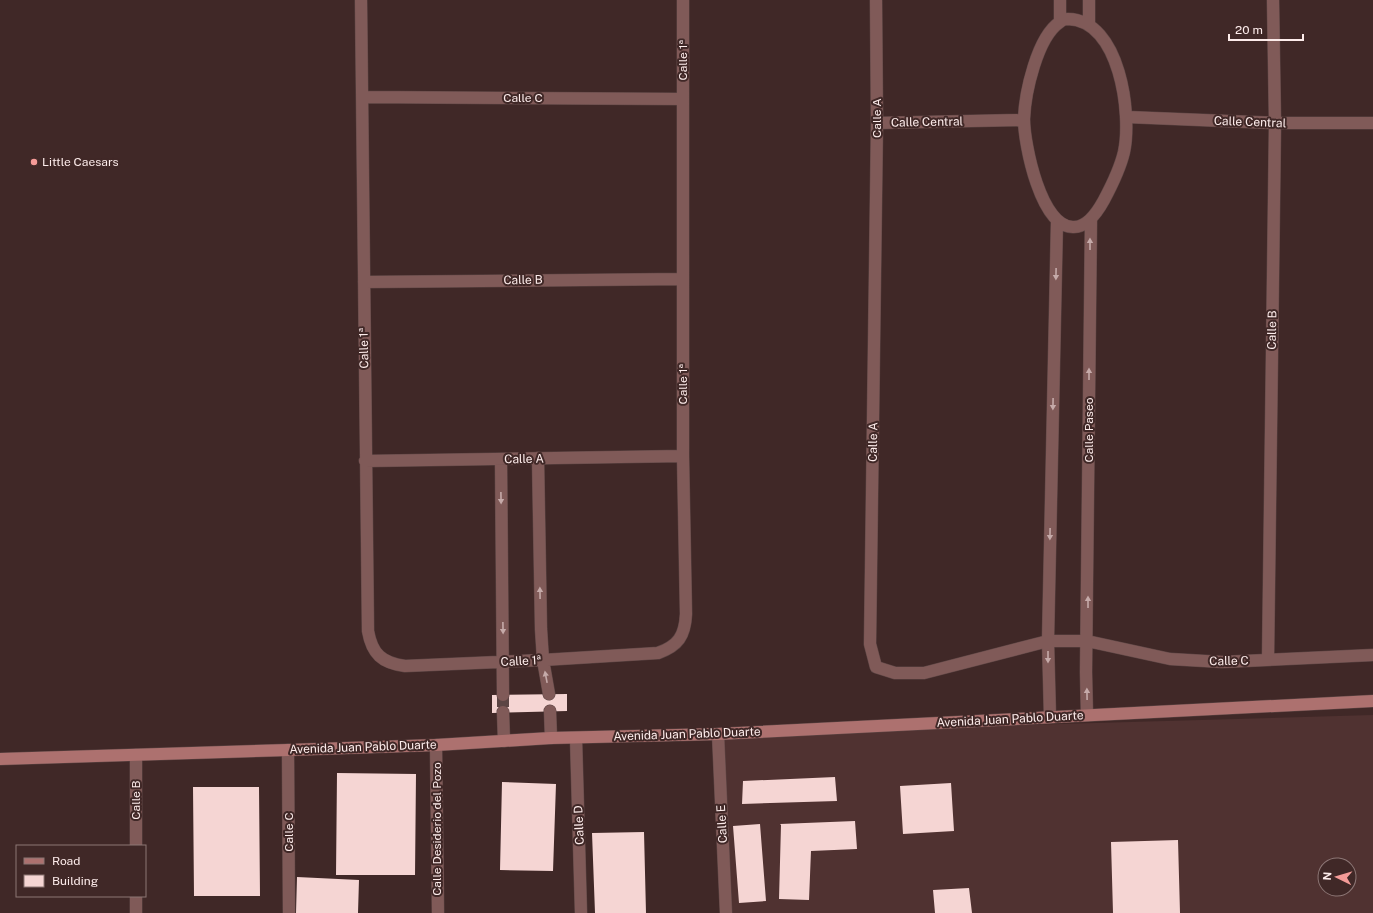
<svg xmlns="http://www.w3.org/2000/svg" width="1373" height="913" font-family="'Public Sans',sans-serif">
  <rect width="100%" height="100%" fill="#402827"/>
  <path fill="#503231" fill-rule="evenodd" d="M1373,715V913H726L718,734ZM1325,865H1349V889H1325Z"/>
  <path fill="#f5d5d3" d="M567,694V711L492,713V695Z
    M337,773L416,774L415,875H336Z
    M835,777L837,801L742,804L743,781Z
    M502,782L556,784L553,871L500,870Z
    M951,783L954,831L903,834L900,786Z
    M193,787H259L260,896H194Z
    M855,821L857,849L811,851L809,900L779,899L781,825L780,824Z
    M760,824L766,901L739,903L733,826Z
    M644,832L646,913H595L592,833Z
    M1178,840L1180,913H1113L1111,842Z
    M297,877L359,880L358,913H296Z
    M969,888L972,913H935L933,890Z"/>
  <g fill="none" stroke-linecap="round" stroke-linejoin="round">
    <path stroke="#5c4544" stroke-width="12" stroke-dasharray="12 6" stroke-linecap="butt" d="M503,695V712"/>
    <defs>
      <path id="street" d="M361,0L368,631C372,654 382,663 405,666L543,660L658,653C678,646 685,636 686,614L683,456V0
        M876,0L877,123L870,644L876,667L895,673H924L1048,641H1087L1170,659L1222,662L1373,655
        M1060,0V22
        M1089,0V24
        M1068,19C1120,20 1132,114 1124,152C1120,169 1112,185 1104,200C1098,211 1088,227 1074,227C1041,229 1024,144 1024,119C1025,93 1037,37 1060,22C1062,20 1066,19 1068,19Z
        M362,97L683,99
        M1127,117L1275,123H1373
        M877,123L1024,120
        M364,282L683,279
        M538,458L541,629L543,660L549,694
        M501,459L503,695
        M365,461L683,456
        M1268,660L1275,123L1273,0
        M550,711L551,738
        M503,712L504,741
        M1087,715L1086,672L1091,219
        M1050,717L1048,641L1057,221
        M718,734L726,913
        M576,738L581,913
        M436,745L438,913
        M288,750L289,913
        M136,755V846
        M136,896V913"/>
      <path id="secondary" d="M0,759L288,750L436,745L551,738L718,734L1373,701"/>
    </defs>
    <use href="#street" stroke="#5e4746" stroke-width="13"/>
    <use href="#secondary" stroke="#5e4746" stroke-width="13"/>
    <use href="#street" stroke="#805a58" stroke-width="12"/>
    <use href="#secondary" stroke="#ad716f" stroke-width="12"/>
  </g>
  <defs><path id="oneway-solid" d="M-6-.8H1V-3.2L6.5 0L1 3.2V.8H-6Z"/></defs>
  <g fill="#c5aaa9">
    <use href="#oneway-solid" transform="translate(1090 244) rotate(-90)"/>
    <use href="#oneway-solid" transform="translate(1056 274) rotate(91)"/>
    <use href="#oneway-solid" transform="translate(1089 374) rotate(-90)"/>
    <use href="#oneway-solid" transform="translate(1053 404) rotate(91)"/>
    <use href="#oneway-solid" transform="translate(501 498) rotate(89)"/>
    <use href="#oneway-solid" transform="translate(1050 534) rotate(91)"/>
    <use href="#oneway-solid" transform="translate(540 593) rotate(-91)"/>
    <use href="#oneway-solid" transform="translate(1088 602) rotate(-90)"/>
    <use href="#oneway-solid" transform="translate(503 628) rotate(89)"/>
    <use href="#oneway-solid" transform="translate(1048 657) rotate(90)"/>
    <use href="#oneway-solid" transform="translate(546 677) rotate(-101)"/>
    <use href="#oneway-solid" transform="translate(1087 694) rotate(-91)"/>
  </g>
  <circle fill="#f59b98" stroke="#402827" stroke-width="1.5" cx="34" cy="162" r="4"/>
  <g text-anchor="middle" stroke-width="4" stroke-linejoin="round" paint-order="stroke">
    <g font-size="12" fill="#fdeceb" stroke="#402827">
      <text transform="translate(683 60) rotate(-90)" y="4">Calle 1ª</text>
      <text x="523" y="102">Calle C</text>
      <text transform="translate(877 118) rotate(-90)" y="4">Calle A</text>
      <text transform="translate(927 122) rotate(-1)" y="4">Calle Central</text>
      <text transform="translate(1250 122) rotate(2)" y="4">Calle Central</text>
      <text transform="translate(523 280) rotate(-1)" y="4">Calle B</text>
      <text transform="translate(1272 330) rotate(-89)" y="4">Calle B</text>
      <text transform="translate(364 348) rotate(-91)" y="4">Calle 1ª</text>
      <text transform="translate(683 384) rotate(-90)" y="4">Calle 1ª</text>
      <text transform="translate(1089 430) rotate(-90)" y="4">Calle Paseo</text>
      <text transform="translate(873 442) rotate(-89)" y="4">Calle A</text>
      <text transform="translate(524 459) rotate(-1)" y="4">Calle A</text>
      <text transform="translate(521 661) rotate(-3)" y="4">Calle 1ª</text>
      <text transform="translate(1229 661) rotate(-1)" y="4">Calle C</text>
      <text transform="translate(1010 719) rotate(-3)" y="4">Avenida Juan Pablo Duarte</text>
      <text transform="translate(687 734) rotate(-2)" y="4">Avenida Juan Pablo Duarte</text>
      <text transform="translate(363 747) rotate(-2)" y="4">Avenida Juan Pablo Duarte</text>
      <text transform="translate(136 800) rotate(-90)" y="4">Calle B</text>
      <text transform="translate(722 824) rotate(-93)" y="4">Calle E</text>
      <text transform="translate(579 825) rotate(-92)" y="4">Calle D</text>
      <text transform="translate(437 829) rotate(-90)" y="4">Calle Desiderio del Pozo</text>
      <text transform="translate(289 832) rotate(-90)" y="4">Calle C</text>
    </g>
    <g font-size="12" fill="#fdeceb" stroke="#402827" text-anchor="start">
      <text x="42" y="166">Little Caesars</text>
    </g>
  </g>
  <rect x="16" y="845" width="130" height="52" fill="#402827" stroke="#8c7675"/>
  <rect x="24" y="858" width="20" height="6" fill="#ad716f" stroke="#8c7675"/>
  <text x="52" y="865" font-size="12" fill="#fdeceb">Road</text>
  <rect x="24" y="875" width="20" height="12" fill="#f5d5d3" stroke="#8c7675"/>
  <text x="52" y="885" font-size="12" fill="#fdeceb">Building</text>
  <g transform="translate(1337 877) rotate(275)"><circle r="19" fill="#402827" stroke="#8c7675"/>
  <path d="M0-3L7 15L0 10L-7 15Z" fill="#f59b98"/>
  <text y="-6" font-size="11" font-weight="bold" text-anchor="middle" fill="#fdeceb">N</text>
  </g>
  <path d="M1229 34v6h74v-6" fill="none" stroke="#fdeceb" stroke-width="2"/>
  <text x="1235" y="34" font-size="12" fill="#fdeceb" stroke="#402827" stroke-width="3" paint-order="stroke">20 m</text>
</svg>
